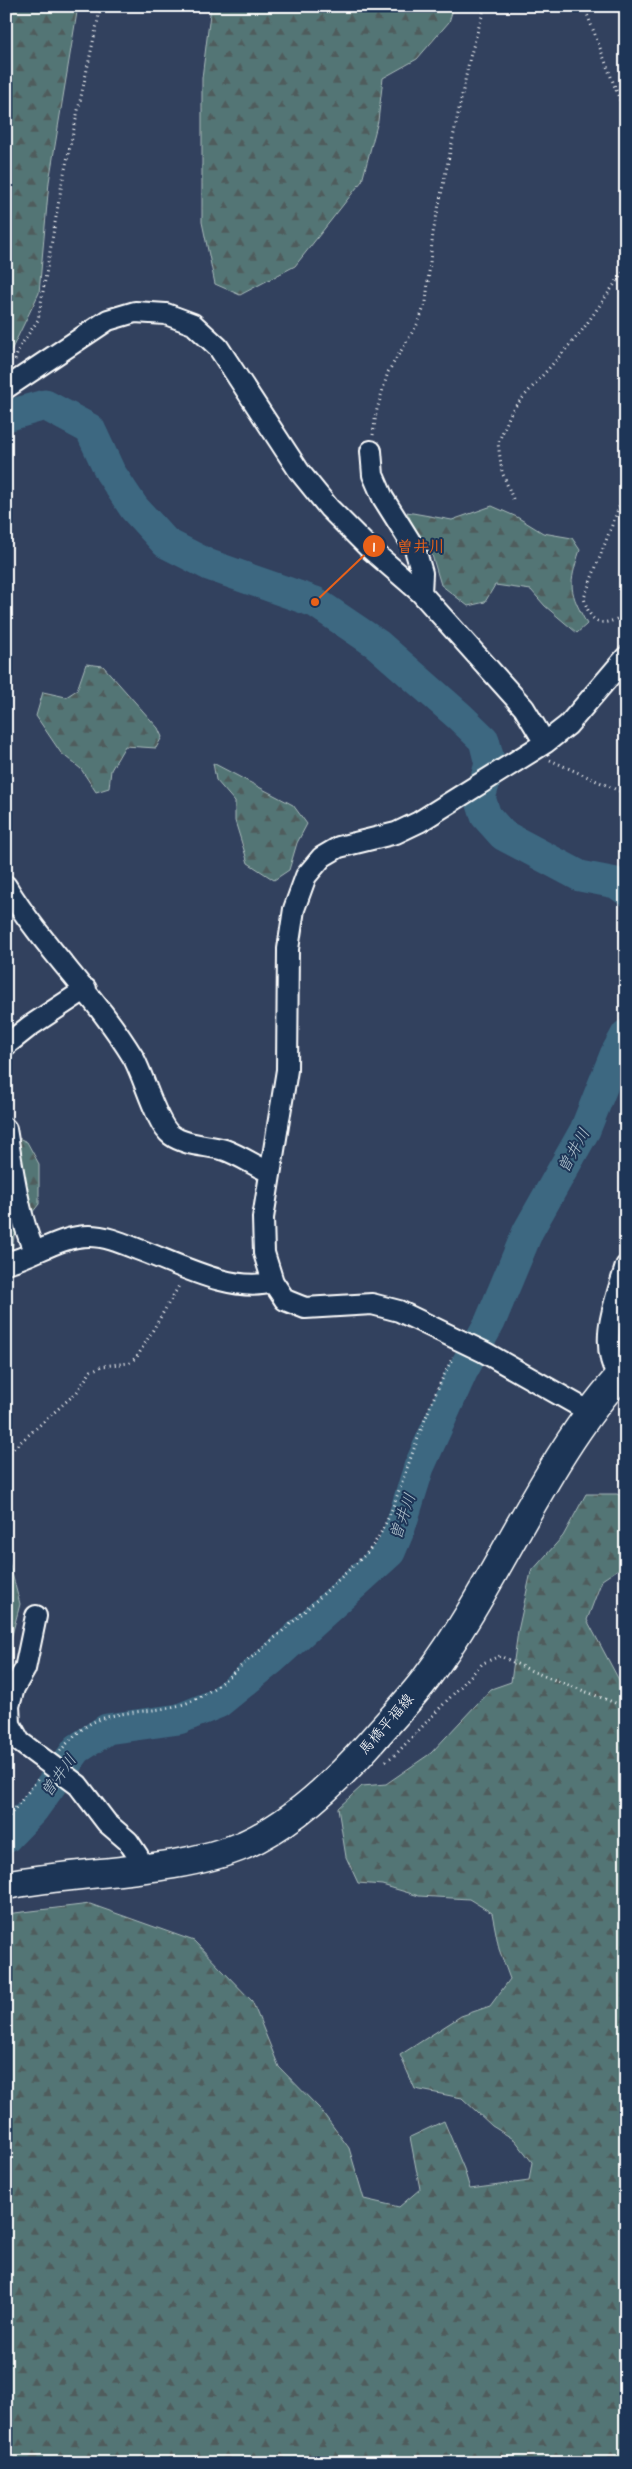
<svg xmlns="http://www.w3.org/2000/svg" width="632" height="2469" font-family="'Architects Daughter','Klee One',sans-serif">
  <defs>
    <pattern id="forest-firs" width="22" height="20" patternUnits="userSpaceOnUse" patternTransform="scale(1.25)"><rect width="22" height="20" fill="#537575"/><path d="M5 1l3.5 6h-7zM16 11l3.5 6h-7z" fill="#4f5c5c"/></pattern>
  </defs>
  <rect width="100%" height="100%" fill="#32415e"/>
  <filter id="ink" filterUnits="userSpaceOnUse"><feTurbulence type="fractalNoise" baseFrequency=".02" numOctaves="2"/><feDisplacementMap in="SourceGraphic" scale="10" xChannelSelector="R" yChannelSelector="G"/><feConvolveMatrix kernelMatrix="1 2 1 2 8 2 1 2 1" color-interpolation-filters="sRGB"/></filter>
  <g filter="url(#ink)">
    <path fill="url(#forest-firs)" stroke="#a9baba" d="M6,6H78L49,182L39,293L6,361Z
      M211,6H454L449,22L417,59L383,78L378,121L362,181L295,266L240,295L215,284L202,222V78Z
      M492,506L517,517L543,533L572,538L580,550C568,586 569,591 587,624L577,633L545,606L531,590L495,585L485,602L468,606L441,585L432,555L414,529L407,512L452,520Z
      M86,664L103,666L158,728L162,737L156,748L125,746L111,770L109,788L96,792L81,769L61,753L36,716L43,692L66,697L77,690Z
      M213,763L293,805L307,824L297,843L289,870L274,880L248,863L235,821V802L216,780Z
      M6,1132L27,1142L39,1164V1204L14,1236L6,1299Z
      M586,1494H617L626,1499V1564L602,1580L587,1620L626,1693V2463H6V1914L90,1904L194,1941L252,2001L279,2067L320,2109L349,2148L364,2199L399,2207L420,2189L410,2137L444,2121L464,2169L470,2189L529,2181L532,2162L515,2140L492,2126L462,2098L415,2089L400,2055L461,2016L490,2006L510,1979L499,1949L492,1913L469,1899L419,1896L382,1885L358,1883L346,1857L338,1808L362,1786L386,1784L431,1753L491,1689L511,1682L518,1631L531,1572L563,1536Z
      M6,1550L20,1604L6,1658Z"/>
    <g fill="none" stroke-linecap="round" stroke-linejoin="round">
      <path stroke="#3c6881" stroke-width="31" d="M6,416L45,405L90,429L110,472L134,508L166,543L209,565L315,602L377,644L459,716L484,740L490,764L480,798L486,816L503,835L580,876L616,883L626,890
        M6,1838L33,1810L77,1749L107,1729L179,1719L218,1703L271,1660L390,1552L400,1528L419,1467L462,1372L490,1322L528,1231L585,1130L615,1055L626,1035"/>
      <defs>
        <path id="street" d="M6,388L108,320L135,312L166,314L193,324L218,347L299,471L329,508L369,548L421,593L524,708L545,743
          M371,451L373,475L383,498L415,549L422,573L421,593
          M6,886C43,947 96,996 133,1057C144,1076 156,1124 171,1135C186,1146 208,1145 225,1150C241,1156 254,1165 269,1172
          M6,1045L30,1026L86,989
          M6,1129C13,1170 18,1213 34,1251
          M6,1263C35,1256 59,1236 89,1236C106,1236 122,1243 137,1249C176,1263 232,1294 273,1282
          M618,1377C598,1341 615,1303 626,1266
          M590,1412L484,1352L399,1311L372,1304L305,1308L285,1300L273,1282L264,1253L263,1218L287,1070L288,949L294,909L306,876L322,857L339,847L396,833L419,822L545,743L568,725L626,657
          M36,1616L25,1669L14,1688L9,1706L10,1724L20,1742L78,1785L107,1823L128,1841L138,1856L142,1868"/>
        <path id="secondary" d="M6,1885C81,1870 175,1874 244,1845C293,1823 336,1782 371,1742C389,1721 410,1700 427,1677C499,1582 544,1457 626,1369"/>
      </defs>
      <use href="#street" stroke="#fff" stroke-width="24"/>
      <use href="#secondary" stroke="#fff" stroke-width="31"/>
      <path stroke="#fff" stroke-width="3" stroke-dasharray="1 4" stroke-linecap="butt" d="M584,6L626,116
        M15,360L19,348L38,320L62,183L101,6
        M373,435L376,413L388,372L418,323L426,302L433,233L470,57L485,6
        M626,493L619,507L584,598C591,626 602,628 626,614
        M513,499L502,472L498,443L512,410L581,332L626,268
        M550,760L626,794
        M6,1455L77,1392L91,1371L102,1366L129,1363L137,1357L180,1284
        M60,1751C70,1740 83,1725 98,1720C129,1708 164,1714 194,1700C211,1692 227,1678 241,1666C285,1631 325,1592 366,1554C387,1530 395,1500 406,1471C420,1432 434,1393 453,1357
        M386,1761L396,1754L483,1663L500,1656L534,1672L626,1707
        M6,1820L39,1778"/>
      <use href="#street" stroke="#1d3557" stroke-width="20"/>
      <use href="#secondary" stroke="#1d3557" stroke-width="28"/>
    </g>
  </g>
  <g text-anchor="middle" stroke-width="4" stroke-linejoin="round" paint-order="stroke">
    <g font-size="15" fill="#fff" stroke="#1d3557">
      <text transform="translate(386 1724) rotate(-49)" y="5">馬橋平福線</text>
    </g>
    <g font-size="16" font-style="italic" fill="#b1c3cd" stroke="#1d3557">
      <text transform="translate(573 1150) rotate(-61)" y="6">曽井川</text>
      <text transform="translate(402 1516) rotate(-71)" y="6">曽井川</text>
      <text transform="translate(58 1775) rotate(-54)" y="6">曽井川</text>
    </g>
  </g>
  <path fill="none" stroke="#e96118" stroke-width="2" d="M315 602L374 546"/>
  <g fill="#e96118" stroke="#1d3557" stroke-width="2">
    <circle cx="315" cy="602" r="5"/>
    <circle cx="374" cy="546" r="12"/>
  </g>
  <g font-size="15" text-anchor="middle" font-weight="bold" fill="#fff">
    <text x="374" y="552">1</text>
  </g>
  <g font-size="16" text-anchor="middle" font-weight="bold" fill="#e96118" stroke="#1d3557" stroke-width="4" stroke-linejoin="round" paint-order="stroke">
    <text x="421" y="552">曽井川</text>
  </g>
  <rect width="632" height="2469" fill="none" stroke="#1d3557" stroke-width="25"/>
  <rect x="12" y="12" width="607" height="2444" fill="none" stroke="#fff" stroke-width="2" filter="url(#ink)"/>
</svg>
